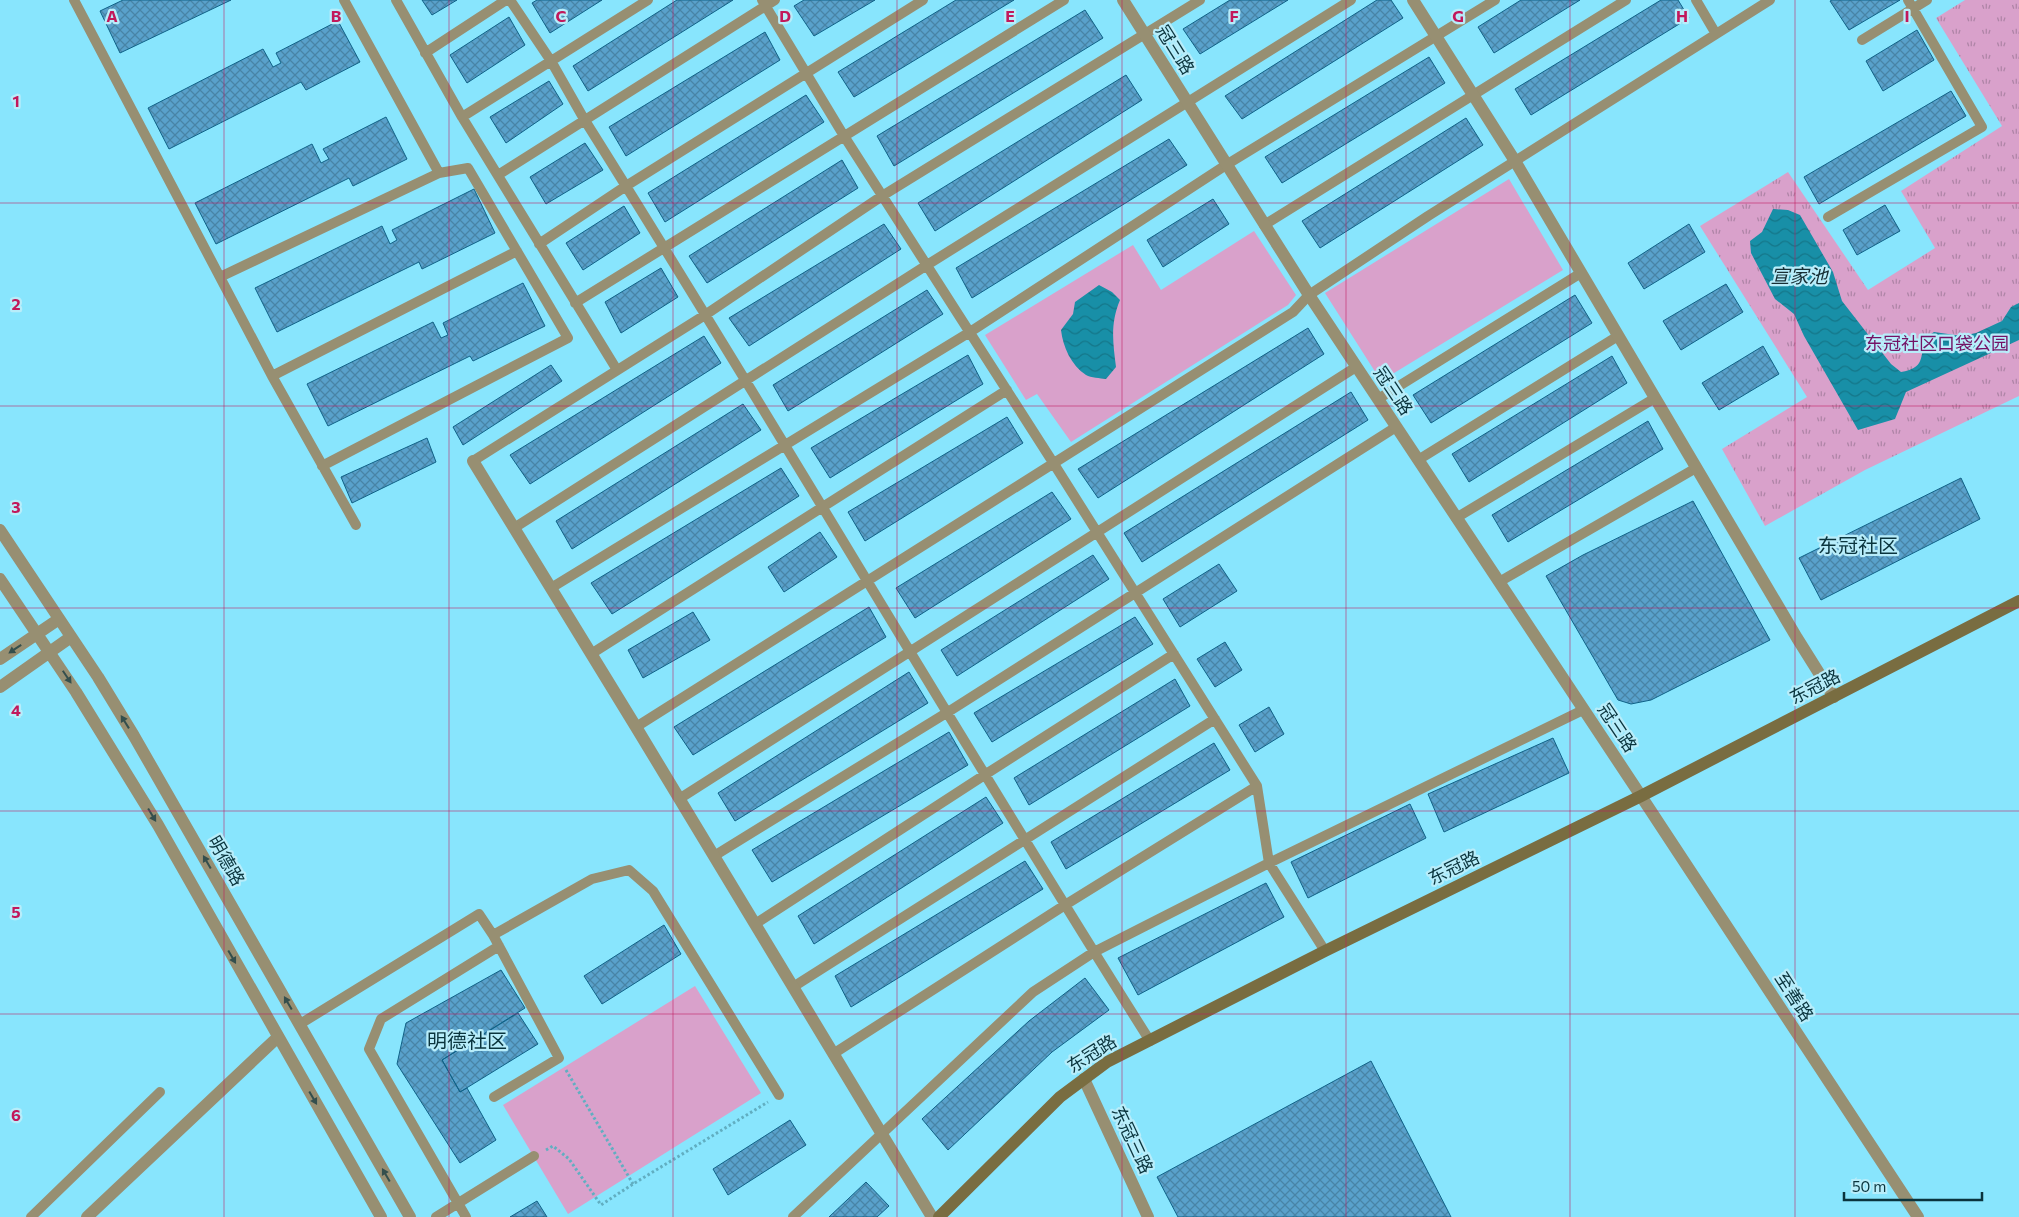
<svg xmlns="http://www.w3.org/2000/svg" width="2019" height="1217" font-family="Commissioner,'Noto Sans SC',sans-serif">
  <defs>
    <pattern id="park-tufts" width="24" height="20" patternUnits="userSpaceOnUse" patternTransform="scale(1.25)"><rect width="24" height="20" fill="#d9a1cb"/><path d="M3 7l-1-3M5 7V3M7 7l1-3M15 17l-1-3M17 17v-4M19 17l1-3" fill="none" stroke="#ae84a6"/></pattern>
    <pattern id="water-waves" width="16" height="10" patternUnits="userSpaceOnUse" patternTransform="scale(1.25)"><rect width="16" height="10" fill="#188fa7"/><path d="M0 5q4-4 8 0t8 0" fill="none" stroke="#147689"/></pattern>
    <pattern id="building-cross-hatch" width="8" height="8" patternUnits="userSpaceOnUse" patternTransform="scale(1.25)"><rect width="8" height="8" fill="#59a1cb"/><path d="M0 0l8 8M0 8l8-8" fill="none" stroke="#4884a6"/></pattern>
  </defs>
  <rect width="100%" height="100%" fill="#88e5fd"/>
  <path fill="#d9a1cb" d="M1509,179L1563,270L1381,381L1325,293Z
    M1254,231L1296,295L1288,305L1071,442L1037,394L1026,400L985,335L1133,245L1161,290Z
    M695,986L761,1093L568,1214L503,1105Z"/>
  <path fill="url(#park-tufts)" d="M1965,0H2019V396L1865,470L1765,526L1722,449L1807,397L1700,226L1788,172L1868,290L1935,248L1901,191L2002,126L1936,18Z"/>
  <path fill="url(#water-waves)" d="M1773,209L1788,210L1800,215L1833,272L1842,301L1891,364L1901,372C1925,368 1920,358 1925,338L1934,332L1962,336L1976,333L2002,321L2011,307L2019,303V340L1906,392L1895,419L1858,430L1804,336L1794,314L1775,299L1751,253L1750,241L1762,232Z
    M1099,285L1112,292L1120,300C1110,324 1113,342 1116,367L1106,379C1100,378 1091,378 1086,375C1071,365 1063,347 1061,330L1073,314L1075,302Z"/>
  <path fill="url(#building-cross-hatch)" stroke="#106288" d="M123,0H231L120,53L100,11Z
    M422,0H457L432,15Z
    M537,0H602L550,33L532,3Z
    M677,0H733L588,91L573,66Z
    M804,0H875L814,36L794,6Z
    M956,0H1014L854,97L838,72Z
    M1230,0H1288L1200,54L1183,29Z
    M1377,0H1391L1403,18L1242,119L1225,96Z
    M1521,0H1580L1494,53L1478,27Z
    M1661,0H1678L1689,18L1531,115L1515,89Z
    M1832,0H1900L1849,30L1830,1Z
    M1085,10L1103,38L894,166L877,136Z
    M509,17L525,45L467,83L450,55Z
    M338,21L360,62L306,90L301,82L169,149L148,108L263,49L273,67L281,63L276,53Z
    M1917,30L1934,60L1883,91L1866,61Z
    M765,32L780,60L626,156L609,127Z
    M1429,57L1445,83L1282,183L1265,157Z
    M1126,75L1142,100L935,231L918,203Z
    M549,81L563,104L506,143L490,117Z
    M1951,91L1966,116L1819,204L1804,177Z
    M806,95L824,122L665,222L648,193Z
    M386,117L407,159L353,186L349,178L216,244L195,203L312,144L321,163L329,159L323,149Z
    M1466,118L1483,145L1320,248L1302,221Z
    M1169,139L1187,165L972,298L956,268Z
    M585,143L603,170L546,204L530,177Z
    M842,160L858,188L707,283L689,256Z
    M474,189L495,233L422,269L419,262L277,332L255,288L382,226L390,244L397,240L392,230Z
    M1213,199L1229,224L1163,267L1147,240Z
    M1885,205L1900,231L1857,255L1843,230Z
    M624,206L640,233L583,270L566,243Z
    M884,224L901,249L749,346L729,318Z
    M1689,224L1705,252L1644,289L1628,263Z
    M661,268L678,297L621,333L605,302Z
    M523,283L545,326L473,361L470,356L328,426L307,384L433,322L441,338L448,335L443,323Z
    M1726,284L1743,312L1681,350L1663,321Z
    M927,290L943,314L788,411L773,385Z
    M1575,295L1592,323L1431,423L1413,395Z
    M1308,328L1324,354L1098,498L1078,469Z
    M704,336L721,363L530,484L510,455Z
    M1763,346L1779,374L1719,410L1702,383Z
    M968,355L983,384L830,478L811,448Z
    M1612,356L1627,383L1469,482L1452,454Z
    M551,365L562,381L463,445L453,427Z
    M1351,392L1368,420L1142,562L1124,533Z
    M743,404L761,430L572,549L556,521Z
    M1007,417L1023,443L865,541L848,512Z
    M1648,421L1663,449L1508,542L1492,515Z
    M427,438L436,462L352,503L341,477Z
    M781,468L799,496L612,614L591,583Z
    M1961,478L1980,519L1821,600L1799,558Z
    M1052,492L1071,519L915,618L896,588Z
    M1693,501L1770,640L1651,700L1631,704L1618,700L1546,576L1583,555Z
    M820,532L837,557L784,592L768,567Z
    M1093,555L1109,579L957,676L941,650Z
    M1219,564L1237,591L1180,627L1163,599Z
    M869,607L886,637L693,755L674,727Z
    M693,612L710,640L643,678L628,650Z
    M1135,617L1153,644L992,742L974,713Z
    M1225,642L1242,670L1215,687L1197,659Z
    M909,672L928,703L735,821L718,793Z
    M1175,679L1190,706L1029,805L1014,778Z
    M1269,707L1284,734L1255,752L1239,725Z
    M949,732L968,765L772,882L752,850Z
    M1553,738L1569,773L1444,832L1428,794Z
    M1214,743L1230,770L1066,869L1051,842Z
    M986,797L1003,823L814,944L798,916Z
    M1410,804L1426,838L1308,898L1291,862Z
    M1025,861L1043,889L851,1007L835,976Z
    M1266,883L1284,917L1138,995L1118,958Z
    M664,925L681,954L602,1004L584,976Z
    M501,970L525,1008L442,1060L460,1092L467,1088L496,1140L460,1163L397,1064L406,1023Z
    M1085,978L1109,1010L1052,1052L948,1150L922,1119L1029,1021Z
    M518,1013L538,1044L460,1092L442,1060Z
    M1371,1061L1451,1217H1178L1157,1177Z
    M790,1120L806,1145L728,1195L713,1169Z
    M866,1182L889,1206L877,1217H829Z
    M537,1201L547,1217H510Z"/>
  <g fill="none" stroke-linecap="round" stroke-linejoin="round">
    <path stroke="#61aec1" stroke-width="3" stroke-dasharray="2.5 2.5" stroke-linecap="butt" d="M566,1070L633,1184
      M546,1150L553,1146L569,1159L601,1205L633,1184L768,1102"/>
    <path stroke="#978f72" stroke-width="10" d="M74,0L272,376L356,525
      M396,0L462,117L617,370
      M510,0L551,61L584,119C776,424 957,736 1150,1041
      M762,0L844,136L1054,464L1257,786L1269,863L1325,951
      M1696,0L1716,34
      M1862,40L1927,0
      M425,53L506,0
      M462,117L648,0
      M498,175L775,0
      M1828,217L1982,127L1908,0
      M1264,225L1626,0
      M539,244L626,186L923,0
      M220,277L439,173
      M575,303L1064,0
      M272,376L517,251
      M1378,399L1581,273
      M1418,460L1618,336
      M473,461L705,315L882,196L1200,0
      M322,466L568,338L468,168L439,173L344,0
      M1456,518L1655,398
      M514,528L927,265L1351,0
      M1499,582L1696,468
      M551,588L970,332L1226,165L1495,0
      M591,654L1007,390
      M636,727L1293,312L1309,295L1428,216L1770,0
      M679,799L1356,367
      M714,856L948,712L1396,427
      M755,924L986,774L1174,654
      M493,935L592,879L629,870L653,891L779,1095
      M793,987L1215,719
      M300,1024L479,914L493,935L559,1058L494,1097
      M833,1054L1065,905L1257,786
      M31,1217L160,1092
      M436,1217L534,1156
      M466,1217L369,1049L381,1019L499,946
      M793,1217L1033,992L1094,952L1269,863L1583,710"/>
    <path stroke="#978f72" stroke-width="12" d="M1123,0L1309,295L1641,796
      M1413,0L1515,161L1797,638L1834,697
      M473,461L636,727L932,1217
      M1084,1079L1148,1217
      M87,1217L278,1037"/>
    <path stroke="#978f72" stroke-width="12" d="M0,530L98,677L134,736L410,1217
      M0,579L76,692L158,825L381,1217
      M0,659L59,619
      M0,687L71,637
      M1641,796L1918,1217"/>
    <path stroke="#796d41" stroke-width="12" d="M939,1217L1060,1097L1107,1062L1325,951L1641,796L2019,601"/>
  </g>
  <defs><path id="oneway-solid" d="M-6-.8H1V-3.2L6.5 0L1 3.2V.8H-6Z" transform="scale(1.25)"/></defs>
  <g fill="#344f4d">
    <use href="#oneway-solid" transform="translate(15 649) rotate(146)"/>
    <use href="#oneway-solid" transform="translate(67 677) rotate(56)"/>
    <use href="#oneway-solid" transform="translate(125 722) rotate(-122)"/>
    <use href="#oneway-solid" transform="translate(152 815) rotate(59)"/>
    <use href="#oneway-solid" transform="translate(207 862) rotate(-120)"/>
    <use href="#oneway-solid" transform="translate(232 957) rotate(60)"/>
    <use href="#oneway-solid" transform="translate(288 1003) rotate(-120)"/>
    <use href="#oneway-solid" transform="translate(313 1098) rotate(60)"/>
    <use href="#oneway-solid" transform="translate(386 1175) rotate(-120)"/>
  </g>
  <path fill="none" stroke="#c2185b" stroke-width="1" stroke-opacity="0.55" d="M224,0V1217M449,0V1217M673,0V1217M897,0V1217M1122,0V1217M1346,0V1217M1570,0V1217M1795,0V1217M0,203H2019M0,406H2019M0,608H2019M0,811H2019M0,1014H2019"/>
  <g text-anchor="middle" stroke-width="4.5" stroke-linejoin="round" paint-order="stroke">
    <g font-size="18" fill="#0a343d" stroke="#b8edfa">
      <text transform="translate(1175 50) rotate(58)" y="6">冠三路</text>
      <text transform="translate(1393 391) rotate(56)" y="6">冠三路</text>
      <text transform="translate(1815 687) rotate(-27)" y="6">东冠路</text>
      <text transform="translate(1617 728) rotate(56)" y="6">冠三路</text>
      <text transform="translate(226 861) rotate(60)" y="6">明德路</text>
      <text transform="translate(1454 868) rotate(-26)" y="6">东冠路</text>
      <text transform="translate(1794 997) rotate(57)" y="6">至善路</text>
      <text transform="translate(1092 1054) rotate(-32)" y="6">东冠路</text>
      <text transform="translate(1132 1140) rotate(65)" y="6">东冠三路</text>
    </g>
    <g font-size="18" fill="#741265" stroke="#b8edfa">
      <text x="1937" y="350">东冠社区口袋公园</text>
    </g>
    <g font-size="19" font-style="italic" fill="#172e34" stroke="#b8edfa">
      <text x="1799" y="283">宣家池</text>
    </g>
    <g font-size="20" fill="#0a343d" stroke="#b8edfa">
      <text x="1858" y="553">东冠社区</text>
      <text x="467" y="1048">明德社区</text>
    </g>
  </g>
  <g font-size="16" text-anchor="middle" font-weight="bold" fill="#c2185b" stroke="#b8edfa" stroke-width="4.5" stroke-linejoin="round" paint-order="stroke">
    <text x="112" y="22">A</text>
    <text x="336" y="22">B</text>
    <text x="561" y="22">C</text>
    <text x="785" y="22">D</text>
    <text x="1010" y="22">E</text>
    <text x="1234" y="22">F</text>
    <text x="1458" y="22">G</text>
    <text x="1682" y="22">H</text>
    <text x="1907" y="22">I</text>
    <text x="16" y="107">1</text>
    <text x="16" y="310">2</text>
    <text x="16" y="513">3</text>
    <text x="16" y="716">4</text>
    <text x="16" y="918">5</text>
    <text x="16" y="1121">6</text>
  </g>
  <path d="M1844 1192v8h138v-8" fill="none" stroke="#0a343d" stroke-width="2.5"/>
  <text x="1852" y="1192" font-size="15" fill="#0a343d" stroke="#b8edfa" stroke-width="4" paint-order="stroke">50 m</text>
</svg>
